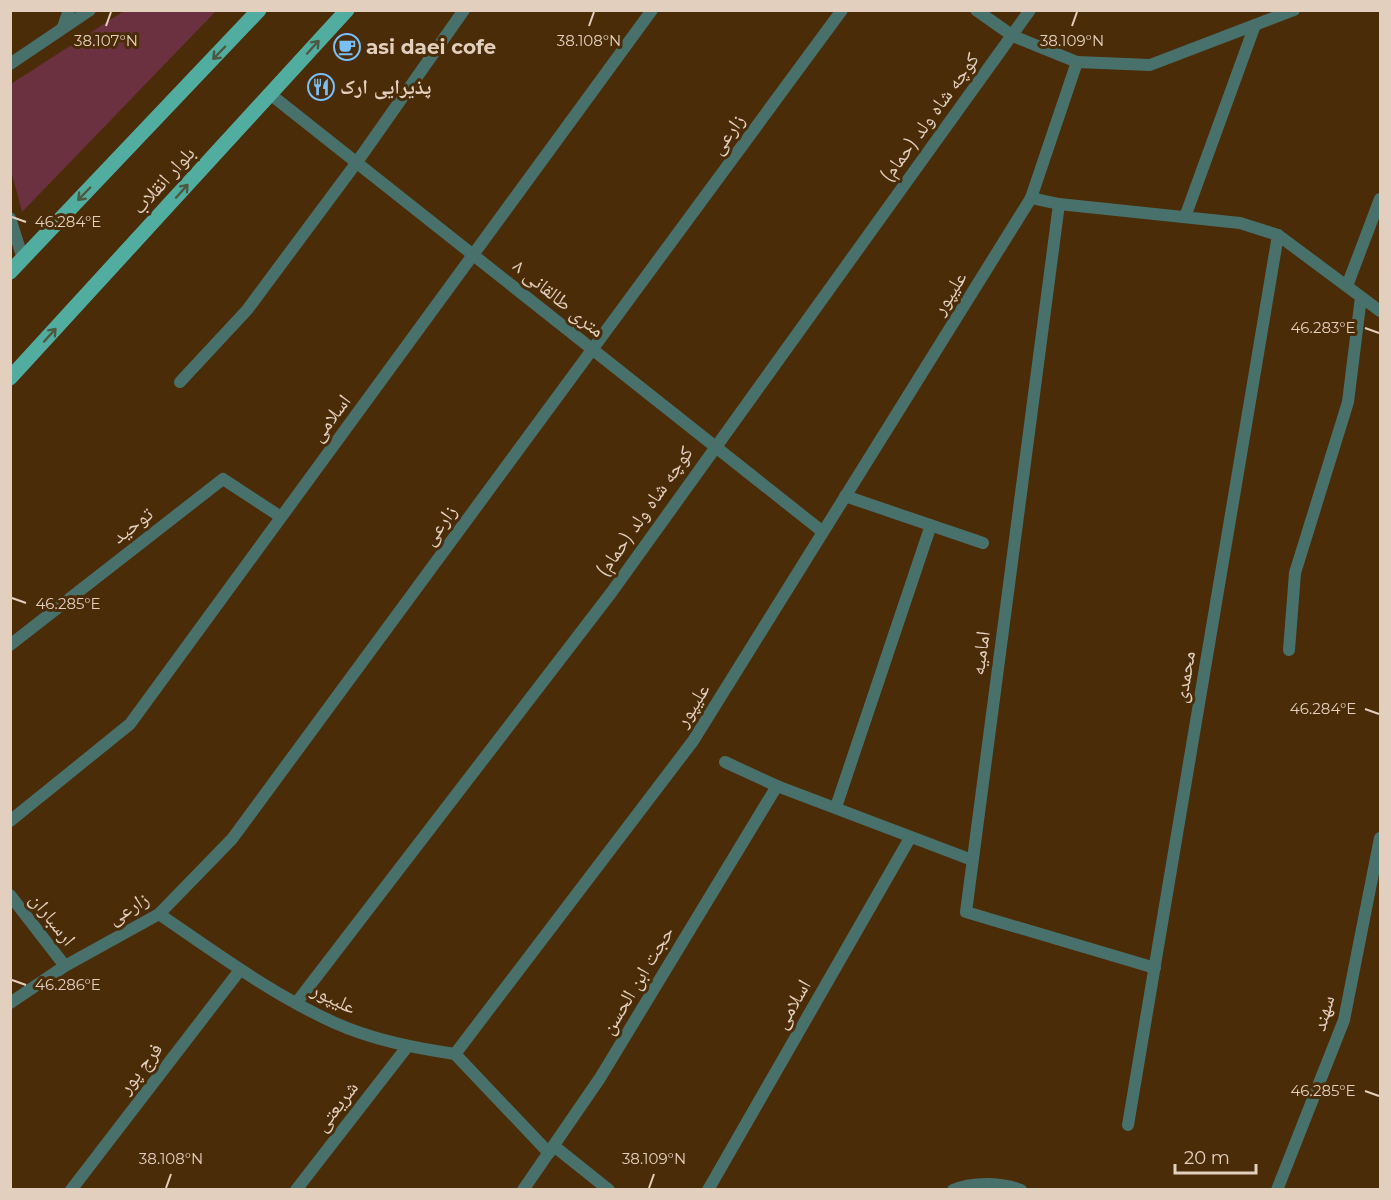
<svg xmlns="http://www.w3.org/2000/svg" width="1391" height="1200" font-family="Montserrat,'Noto Naskh Arabic',sans-serif">
  <rect width="100%" height="100%" fill="#4a2c09"/>
  <path fill="#6b3141" d="M124,11H216L22,212L11,170V84Z"/>
  <g fill="none" stroke-linecap="round" stroke-linejoin="round">
    <path stroke="#48716b" stroke-width="12" d="M1031,198L1059,204L1240,223L1278,235L1380,311
      M1185,217L1255,25
      M1347,286L1380,199
      M180,382L247,310L357,162L464,10
      M845,496L983,543
      M1289,650L1295,573L1348,402L1361,297
      M725,762L777,786L972,860
      M836,807L931,525
      M455,1054L549,1153
      M554,1146L609,1190"/>
    <path stroke="#48716b" stroke-width="12" d="M63,27L69,10
      M270,94L823,532
      M1059,204L966,912L1155,968
      M10,645L223,479L281,517
      M10,821L130,724L652,10
      M10,895L65,966
      M159,914C216,953 273,995 335,1023C373,1040 415,1048 455,1054L693,741L1031,198L1077,62
      M297,1002L611,593L1030,10
      M10,1003L65,966L159,914L232,839L842,10
      M1128,1125L1278,235
      M71,1190L240,970
      M296,1190L407,1047
      M523,1190L600,1078L777,786
      M708,1190L910,838
      M953,1190C973,1182 1000,1182 1021,1190"/>
    <path stroke="#48716b" stroke-width="12" d="M976,10L1013,36L1077,62L1150,65L1294,10
      M10,64L90,10
      M10,218L23,259
      M1277,1190L1344,1020L1380,838"/>
    <path stroke="#52ada1" stroke-width="15" d="M10,272L259,10
      M10,378L347,10"/>
  </g>
  <defs><path id="oneway-shaft" d="M-6 0H5M1.5-3L5.5 0L1.5 3" fill="none" stroke-width="1.6" stroke-linecap="round" stroke-linejoin="round" transform="scale(1.5)"/></defs>
  <g stroke="#4d593e">
    <use href="#oneway-shaft" transform="translate(313 47) rotate(-48)"/>
    <use href="#oneway-shaft" transform="translate(219 53) rotate(134)"/>
    <use href="#oneway-shaft" transform="translate(182 191) rotate(-48)"/>
    <use href="#oneway-shaft" transform="translate(84 194) rotate(134)"/>
    <use href="#oneway-shaft" transform="translate(50 335) rotate(-48)"/>
  </g>
  <path fill="none" stroke="#e3cfbe" stroke-width="2" d="M106,26L111,12M589,26L594,12M1072,26L1077,12M12,217L26,222M1365,328L1379,333M12,598L26,603M1365,709L1379,714M12,980L26,985M1365,1091L1379,1096M166,1188L171,1174M649,1188L654,1174"/>
  <defs>
    <symbol id="cafe-ring" viewBox="-11 -11 22 22"><circle r="9.5" fill="#4a2c09" stroke="#79bff8" stroke-width="1.5"/><path d="M-5.5-4.5H6V0H3Q3 3.5 0 3.5H-2.5Q-5.5 3.5-5.5 0ZM3-3.2v2h1.7v-2ZM-6 4.5H4V6H-6Z" fill="#79bff8"/></symbol>
    <symbol id="restaurant-ring" viewBox="-11 -11 22 22"><circle r="9.5" fill="#4a2c09" stroke="#79bff8" stroke-width="1.5"/><path d="M-5-6h1v4h1v-4h1v4h1v-4h1v5L-1.5 .5V6h-2V.5L-5-1ZM5-6V6H3V1.5H1.5Q1.5-4 5-6Z" fill="#79bff8"/></symbol>
  </defs>
  <g fill-rule="evenodd">
    <use href="#cafe-ring" x="332" y="32" width="30" height="30"/>
    <use href="#restaurant-ring" x="306" y="72" width="30" height="30"/>
  </g>
  <g text-anchor="middle" stroke-width="6" stroke-linejoin="round" paint-order="stroke">
    <g font-size="20" font-weight="bold" fill="#e3cfbe" stroke="#4a2c09" text-anchor="start">
      <text x="366" y="54">asi daei cofe</text>
      <text x="340" y="94">پذیرایی ارک</text>
    </g>
    <g font-size="20" fill="#e3cfbe" stroke="#4a2c09">
      <text transform="translate(929 117) rotate(-54)" y="7">کوچه شاه ولد (حمام)</text>
      <text transform="translate(727 134) rotate(-54)" y="7">زارعی</text>
      <text transform="translate(163 180) rotate(-48)" y="7">بلوار انقلاب</text>
      <text transform="translate(949 293) rotate(-58)" y="7">علیپور</text>
      <text transform="translate(559 298) rotate(39)" y="7">۸ متری طالقانی</text>
      <text transform="translate(330 418) rotate(-53)" y="7">اسلامی</text>
      <text transform="translate(644 511) rotate(-55)" y="7">کوچه شاه ولد (حمام)</text>
      <text transform="translate(132 525) rotate(-38)" y="7">توحید</text>
      <text transform="translate(439 525) rotate(-54)" y="7">زارعی</text>
      <text transform="translate(980 653) rotate(-82)" y="7">امامیه</text>
      <text transform="translate(1184 677) rotate(-80)" y="7">محمدی</text>
      <text transform="translate(692 705) rotate(-58)" y="7">علیپور</text>
      <text transform="translate(128 908) rotate(-31)" y="7">زارعی</text>
      <text transform="translate(53 919) rotate(52)" y="7">ارسباران</text>
      <text transform="translate(637 980) rotate(-59)" y="7">حجت ابن الحسن</text>
      <text transform="translate(334 998) rotate(26)" y="7">علیپور</text>
      <text transform="translate(792 1004) rotate(-60)" y="7">اسلامی</text>
      <text transform="translate(1323 1013) rotate(-74)" y="7">سهند</text>
      <text transform="translate(140 1068) rotate(-52)" y="7">فرج پور</text>
      <text transform="translate(336 1106) rotate(-52)" y="7">شریعتی</text>
    </g>
  </g>
  <g font-size="15" text-anchor="middle" fill="#e3cfbe" stroke="#4a2c09" stroke-width="6" stroke-linejoin="round" paint-order="stroke">
    <text x="106" y="46">38.107°N</text>
    <text x="589" y="46">38.108°N</text>
    <text x="1072" y="46">38.109°N</text>
    <text x="68" y="227">46.284°E</text>
    <text x="1323" y="333">46.283°E</text>
    <text x="68" y="609">46.285°E</text>
    <text x="1323" y="714">46.284°E</text>
    <text x="68" y="990">46.286°E</text>
    <text x="1323" y="1096">46.285°E</text>
    <text x="171" y="1164">38.108°N</text>
    <text x="654" y="1164">38.109°N</text>
  </g>
  <rect width="1391" height="1200" fill="none" stroke="#e3cfbe" stroke-width="24"/>
  <path d="M1175 1164v9h81v-9" fill="none" stroke="#e3cfbe" stroke-width="3"/>
  <text x="1184" y="1164" font-size="18" fill="#e3cfbe" stroke="#4a2c09" stroke-width="4.5" paint-order="stroke">20 m</text>
</svg>
